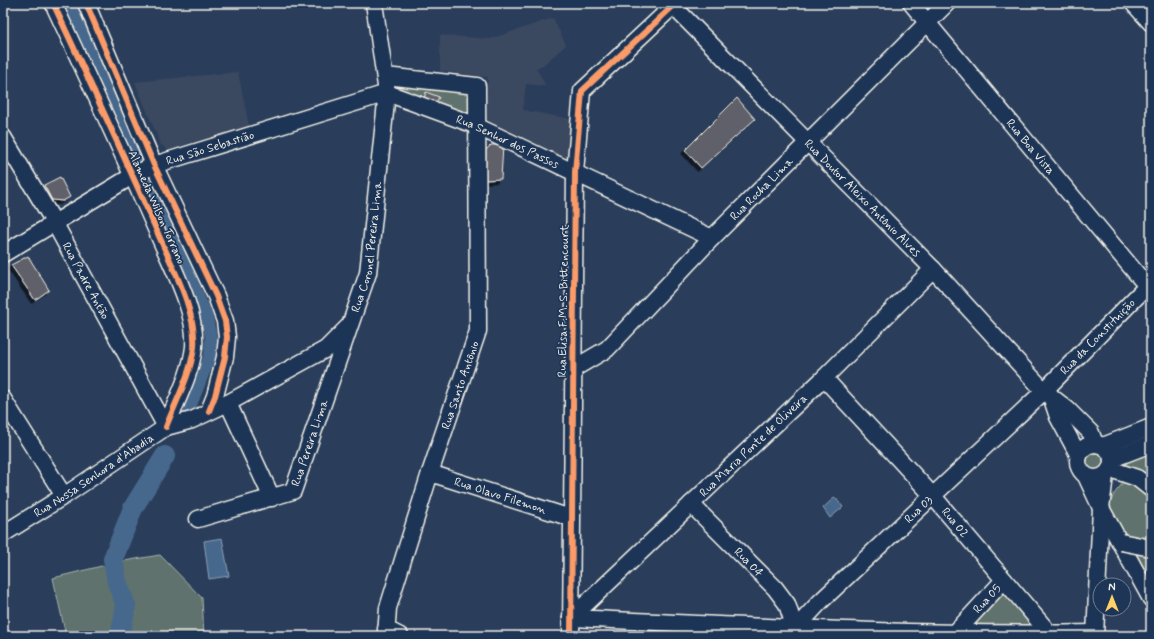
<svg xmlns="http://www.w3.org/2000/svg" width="1154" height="639" font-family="Mynerve,sans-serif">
  <defs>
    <filter id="shadow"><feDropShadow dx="-3.5" dy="3.5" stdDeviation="0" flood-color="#0009"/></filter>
  </defs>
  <rect width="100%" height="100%" fill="#2a3e5b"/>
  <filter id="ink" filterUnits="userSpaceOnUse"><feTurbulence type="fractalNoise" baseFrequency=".025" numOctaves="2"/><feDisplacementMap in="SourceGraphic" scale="8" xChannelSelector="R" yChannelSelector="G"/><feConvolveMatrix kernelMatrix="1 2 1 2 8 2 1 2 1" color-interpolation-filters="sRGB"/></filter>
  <g filter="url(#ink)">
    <path fill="#3a4860" d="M553,18L566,45L543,65L536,68L546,86L526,84L523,110L570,119L569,161L486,120L488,77L440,71V35L490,39Z
      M238,72L249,126L168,150L161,145L135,82Z"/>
    <path fill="#5e726d" stroke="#a9b2aa" d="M386,77L476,88L475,123L388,92Z
      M1151,451V588L1108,509L1114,494L1122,484L1127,460Z
      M1086 461a9 9 0 1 1 18 0a9 9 0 1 1-18 0Z
      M160,555L202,598L204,636H66L53,578L118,562Z
      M1002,589L1038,630L969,627Z"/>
    <path fill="#47688d" stroke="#8c9fb1" d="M835,497L843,507L830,518L823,508Z
      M222,538L229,576L209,579L204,541Z"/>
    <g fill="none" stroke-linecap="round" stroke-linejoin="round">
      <path stroke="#47688d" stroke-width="12" d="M70,3L139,160
        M148,179L207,317L211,338L210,356L187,415"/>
      <path stroke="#47688d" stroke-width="20" d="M120,636L126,606L117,582L113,559L133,508L165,456"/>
    </g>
    <path fill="#60616a" stroke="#f4f1e8" filter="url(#shadow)" d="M426,92L439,97L435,105L423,102Z
      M737,98L755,119L701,168L685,150Z
      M491,145H503L501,179L485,180L486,150Z
      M60,177L70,197L63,201L52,200L44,185Z
      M28,256L49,290L35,300L11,265Z"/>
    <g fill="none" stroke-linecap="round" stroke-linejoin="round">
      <defs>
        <g id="minor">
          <path d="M53,3C88,78 123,153 156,229C170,263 197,310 194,347C191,374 176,401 166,427"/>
          <path d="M86,3L154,165L216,296L225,321L227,337L225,357L215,396L209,411"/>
          <path id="s1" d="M670,3L933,269L1044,391L1067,409L1091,433L1095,444"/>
          <path id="s2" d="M911,3L1151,291"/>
          <path d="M1133,3L1151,23"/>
          <path d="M385,76L477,86L478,331L430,473L388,608L386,636"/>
          <path id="s3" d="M387,93L472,124L712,238"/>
          <path id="s4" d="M3,137L54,222L166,427"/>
          <path id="s5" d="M3,254L132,176L154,165L387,93"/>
          <path id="s6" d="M573,369L607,349L712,238L947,3"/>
          <path id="s7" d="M824,378L932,495L1050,634"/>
          <path d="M1051,396L1058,417L1079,456"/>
          <path d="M3,399L64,496"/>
          <path d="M228,403L272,498"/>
          <circle cx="1095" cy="461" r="17"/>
          <path d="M1103,446L1151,427"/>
          <path d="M1112,459L1151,444"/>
          <path d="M1110,469L1137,478L1151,489"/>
          <path id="s8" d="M430,473L571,518"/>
          <path d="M1086,476L1101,508L1151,599"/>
          <path id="s9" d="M691,504L775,588L787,604L795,629V636"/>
          <path id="s10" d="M198,519L293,491L368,273L387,93L374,3"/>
          <path id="s11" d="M3,534L64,496L166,427L192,420L228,403L326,349L348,327"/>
          <path d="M571,618C745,626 920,636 1095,633"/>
          <path id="s12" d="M571,618L824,378L933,269"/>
          <path d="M386,629L400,636"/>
          <path id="s13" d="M795,629L820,602L1044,391L1151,282"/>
          <path d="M571,636L575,172L582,91L673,6"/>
          <path id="s14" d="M954,636L955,633L1004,580"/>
          <path d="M1095,636L1101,508L1105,475"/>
        </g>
      </defs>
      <use href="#minor" stroke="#f4f1e8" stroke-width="19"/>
      <use href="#minor" stroke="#1d3557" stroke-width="16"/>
      <defs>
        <path id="minor-bridge" d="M1121,542L1151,548"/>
      </defs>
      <use href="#minor-bridge" stroke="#f4f1e8" stroke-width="19" stroke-linecap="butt"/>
      <use href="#minor-bridge" stroke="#1d3557" stroke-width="16"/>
      <defs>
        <path id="cycleway" d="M53,3C88,78 123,153 156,229C170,263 197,310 194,347C191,374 176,401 166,427
          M86,3L154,165L216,296L225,321L227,337L225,357L215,396L209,411
          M571,636L575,172L582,91L673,6"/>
      </defs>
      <use href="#cycleway" stroke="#1d3557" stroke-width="8"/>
      <use href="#cycleway" stroke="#fa9b69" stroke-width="6"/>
    </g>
  </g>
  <g text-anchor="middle" stroke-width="3.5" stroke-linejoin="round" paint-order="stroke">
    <g font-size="12" fill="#f4f1e8" stroke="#1d3557">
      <text dy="4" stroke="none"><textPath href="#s3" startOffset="130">Rua Senhor dos Passos</textPath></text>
      <text dy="4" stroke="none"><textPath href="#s2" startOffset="187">Rua Boa Vista</textPath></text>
      <text dy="4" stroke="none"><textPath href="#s5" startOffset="234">Rua São Sebastião</textPath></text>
      <text dy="4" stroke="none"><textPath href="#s6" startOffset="262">Rua Rocha Lima</textPath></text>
      <text dy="4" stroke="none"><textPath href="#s1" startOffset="274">Rua Doutor Aleixo Antônio Alves</textPath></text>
      <text transform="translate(157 207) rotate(66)" y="4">Alameda Wilson Torrano</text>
      <text dy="4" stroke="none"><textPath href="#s10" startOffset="355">Rua Coronel Pereira Lima</textPath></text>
      <text dy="4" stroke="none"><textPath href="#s4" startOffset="166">Rua Padre Antão</textPath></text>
      <text transform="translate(563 301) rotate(-89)" y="4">Rua Elisa F.M. S. Bittencourt</text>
      <text dy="4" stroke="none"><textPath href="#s13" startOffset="421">Rua da Constituição</textPath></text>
      <text transform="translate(460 385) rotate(-71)" y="4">Rua Santo Antônio</text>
      <text dy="4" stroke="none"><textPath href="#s10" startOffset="150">Rua Pereira Lima</textPath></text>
      <text dy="4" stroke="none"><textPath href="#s12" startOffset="251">Rua Maria Ponte de Oliveira</textPath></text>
      <text dy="4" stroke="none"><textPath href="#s11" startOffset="108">Rua Nossa Senhora d'Abadia</textPath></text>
      <text dy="4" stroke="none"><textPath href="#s8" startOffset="74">Rua Olavo Filemon</textPath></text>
      <text dy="4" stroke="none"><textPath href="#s13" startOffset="172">Rua 03</textPath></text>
      <text dy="4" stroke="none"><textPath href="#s7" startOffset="195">Rua 02</textPath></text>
      <text dy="4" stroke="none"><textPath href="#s9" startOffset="82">Rua 04</textPath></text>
      <text dy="4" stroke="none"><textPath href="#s14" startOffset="50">Rua 05</textPath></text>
    </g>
  </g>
  <rect width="1154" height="639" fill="none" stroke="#1d3557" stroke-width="16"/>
  <rect x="8" y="8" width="1138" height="623" fill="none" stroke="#f4f1e8" stroke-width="1.5" filter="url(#ink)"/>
  <g transform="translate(1112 597)"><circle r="19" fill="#1d3557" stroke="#738091"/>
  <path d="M0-3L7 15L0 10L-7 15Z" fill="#ffd166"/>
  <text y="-6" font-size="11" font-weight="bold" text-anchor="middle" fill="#f4f1e8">N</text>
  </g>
</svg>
